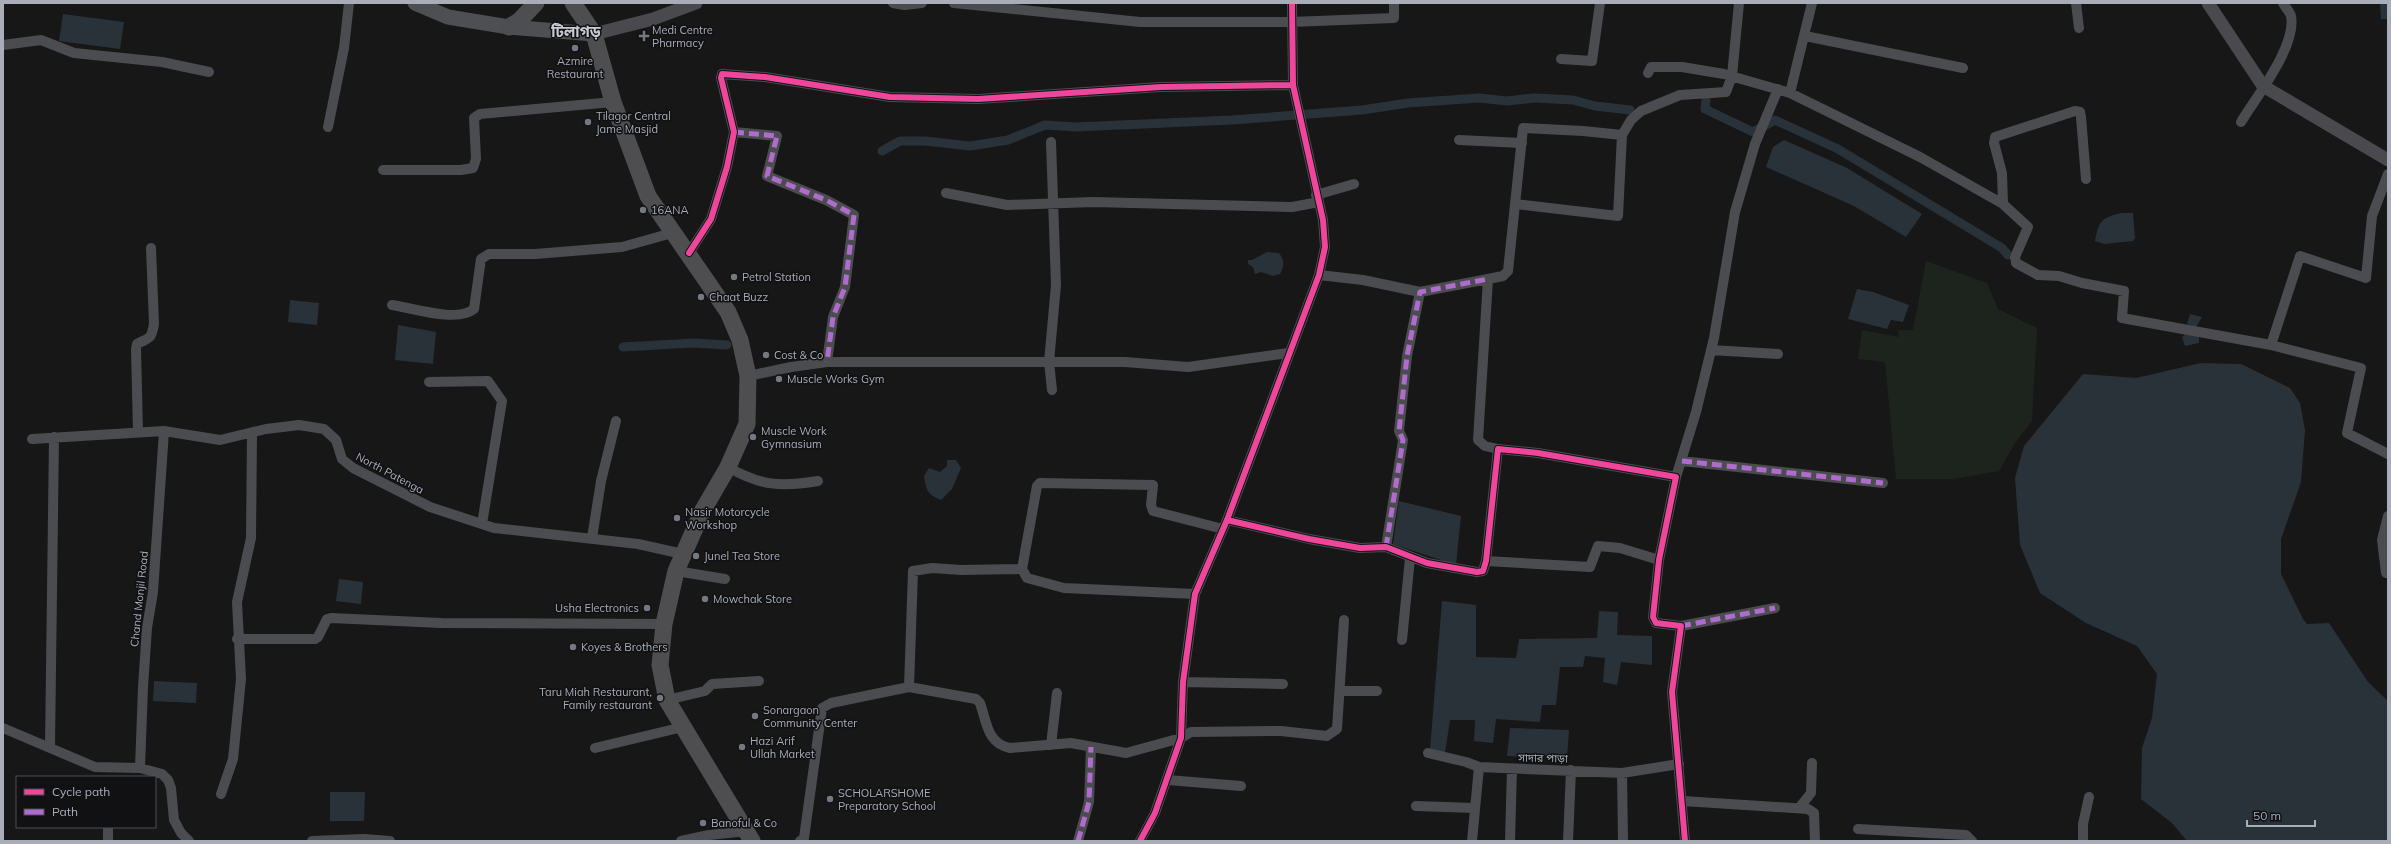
<svg xmlns="http://www.w3.org/2000/svg" width="2391" height="844" font-family="Mulish,'Noto Sans Bengali',sans-serif">
  <rect width="100%" height="100%" fill="#171717"/>
  <path fill="#1d241e" d="M1926,261L1987,283L1998,309L2037,328L2032,421L2015,443L1999,471L1953,479H1896L1885,362L1858,359L1862,330L1899,337L1898,330H1913Z"/>
  <path fill="#2a3239" d="M2380,3H2388V19H2381Z
    M63,14L124,22L120,49L59,41Z
    M1784,140L1847,168L1922,214L1906,237L1854,206L1766,167L1773,147Z
    M2121,213H2133L2135,238L2133,241L2104,244L2095,241C2099,221 2101,218 2121,213Z
    M1267,252L1279,253C1285,261 1284,266 1280,274L1273,276L1261,272L1255,274L1253,267L1248,264V260H1252Z
    M1857,289L1873,292L1909,305L1903,322L1891,320L1887,329L1848,319Z
    M290,300L319,303L317,325L288,322Z
    M2190,314L2202,317L2196,327L2187,324Z
    M398,325L436,332L433,364L395,360Z
    M2187,333L2199,336V343L2185,346L2182,337Z
    M2201,363L2241,364L2290,388L2300,403L2305,430L2301,482L2281,539V574L2303,619L2307,624L2329,623L2368,682L2388,701V841H2187L2172,823L2141,799L2142,748L2152,718L2157,674L2137,646L2086,623L2040,593L2020,545L2015,478L2024,446L2083,374L2136,378Z
    M947,460H956L961,468L952,489L941,500C928,495 926,490 924,476L929,468L940,472L947,466Z
    M1399,501L1461,516L1456,565L1393,544Z
    M339,579L363,582L361,604L336,601Z
    M1442,601L1476,605V657L1516,658L1519,639L1597,638L1599,611L1618,612L1617,635L1652,636V665L1621,662L1617,685L1603,682L1605,658L1585,656L1583,667H1560L1556,705H1542L1540,722L1496,719L1493,743L1474,741L1475,720H1450L1445,753L1430,750Z
    M154,681L197,683L196,703L153,701Z
    M1510,728L1569,730L1567,758L1507,756Z
    M330,792H365L364,821H330Z"/>
  <g fill="none" stroke-linecap="round" stroke-linejoin="round">
    <path stroke="#2a3239" stroke-width="9" d="M1706,100L1705,109L1753,132L1775,120L1838,149L2002,248L2008,255
      M882,151L900,141H925L970,146L1008,140L1045,125L1076,127L1232,120L1362,110L1408,103L1479,98L1507,101L1534,98L1573,100L1595,106L1630,110
      M623,347L693,343L727,345"/>
    <path stroke="#4b4c50" stroke-width="10" d="M893,3L904,5L922,3
      M954,3L1140,22H1291L1394,18V3
      M2076,3L2079,28
      M1805,36L1963,68
      M3,45L41,40L74,53L162,62L209,72
      M1561,59L1592,61L1600,3
      M1648,73L1651,67H1682L1724,74L1790,93L1920,157L2003,204L2028,227L2015,257L2016,263L2038,275L2059,276L2082,283L2124,291L2122,318L2271,345
      M1790,93L1812,3
      M2241,122C2256,97 2297,46 2291,16C2290,12 2285,7 2283,3
      M328,127L344,48L349,3
      M734,132L777,136L767,176L826,200L854,215L845,287L833,317L827,362
      M1459,140L1522,143
      M1051,142L1056,285L1049,362L1052,390
      M383,170H461L473,168L476,159L474,118L480,114L613,102
      M2388,174L2372,216L2366,278L2300,256L2271,345L2361,368L2347,433L2388,454
      M946,193L1007,205L1093,202L1292,207L1319,202
      M1316,195L1354,184
      M1516,204L1618,216L1622,135
      M2003,204L2002,173L1994,143L1995,137L2075,111L2080,112L2081,117L2086,179
      M689,253L711,219L727,167L734,132L721,78L722,74L765,77L890,97L978,99L1161,87L1293,85
      M1319,275L1363,280L1420,292
      M392,305C413,308 457,323 474,309L481,259L489,254H535L622,247L672,233
      M1711,350L1778,354
      M748,376L791,367L827,362H1125L1188,367L1288,353
      M429,382L488,381L502,401L482,524
      M138,431L136,349L137,344C150,337 151,340 154,324L151,248
      M32,439L164,431L220,440L266,429L299,425L324,429L336,440L342,459L353,468L430,507L494,528L638,544L683,554
      M1498,449L1485,446L1478,440L1488,279L1503,276L1508,271L1523,128L1583,131L1622,135L1631,120L1641,111L1680,95L1726,92L1732,76L1739,3
      M1682,461L1883,483
      M728,467C760,486 782,487 818,481
      M1676,477L1696,412L1714,338L1735,212L1755,144L1778,89
      M1227,520L1309,539L1360,548L1386,547L1427,563L1477,572L1483,571L1486,561L1498,449L1538,453L1676,477L1659,560L1653,617L1656,623L1681,626L1672,692L1685,841
      M592,538L601,481L616,421
      M1386,547L1403,440L1399,431L1407,356L1420,292L1488,279
      M1486,561L1590,567L1598,546L1620,548L1659,560
      M1022,569L1037,486L1040,483L1153,485L1151,505L1153,511L1223,529
      M676,571L725,579
      M2386,573L2382,540L2388,516
      M1681,626L1775,608
      M237,639H315L318,637L327,619L331,618L441,623L664,624
      M1402,640L1410,558
      M1183,682L1283,684
      M909,687L976,699L980,703C987,723 987,743 1010,748L1071,743L1126,753L1181,738L1191,732L1281,731L1327,736L1337,729L1344,620
      M1340,691H1377
      M667,700L705,691L712,684L759,681
      M3,728L95,767L140,768L162,774L168,780L171,788L174,820L181,833L189,841
      M1051,745L1057,693
      M50,747L54,437
      M595,748L683,727
      M1428,753L1466,762L1479,767
      M140,768L143,687L147,628L153,592L164,431
      M1622,773L1623,841
      M1168,780L1241,786
      M221,794L233,759L241,679L237,602L251,538L252,433
      M1683,801L1808,809L1814,813L1815,841
      M1416,806L1474,808
      M1799,808L1811,793L1812,763
      M108,827V841
      M1858,829L1966,835L1972,841
      M312,841L364,839L390,841
      M681,841L709,835L747,831
      M800,841L804,838L822,708L831,703L909,687L913,571L932,568L961,570L1022,569L1027,578L1064,588L1195,594
      M1078,841L1089,802L1091,747
      M1140,841L1155,813L1181,738L1183,682L1195,594L1227,520L1319,275L1325,247L1323,220L1293,85L1292,3
      M1472,841L1479,767L1622,773L1679,764
      M1510,841L1512,769
      M1568,841L1571,770
      M2083,841V824L2089,797"/>
    <path stroke="#4a4a4e" stroke-width="13" d="M2208,3L2263,86L2388,160
      M594,34L653,19L696,3"/>
    <path stroke="#4d4f52" stroke-width="15" d="M415,3L448,17L509,27L594,34"/>
    <path stroke="#4e4e51" stroke-width="17" d="M573,3L594,34L613,102L648,196L728,312L740,340L748,376L747,424L728,467L703,510L676,571L664,624L660,665L667,700L752,841
      M509,27L519,21L536,3"/>
    <path stroke="#b06ccc" stroke-width="5" stroke-dasharray="10 5" stroke-linecap="butt" d="M734,132L777,136L767,176L826,200L854,215L845,287L833,317L827,362
      M1682,461L1883,483
      M1386,547L1403,440L1399,431L1407,356L1420,292L1488,279
      M1681,626L1775,608
      M1078,841L1089,802L1091,747"/>
    <defs>
      <path id="cycleway" d="M689,253L711,219L727,167L734,132L721,78L722,74L765,77L890,97L978,99L1161,87L1293,85
        M1227,520L1309,539L1360,548L1386,547L1427,563L1477,572L1483,571L1486,561L1498,449L1538,453L1676,477L1659,560L1653,617L1656,623L1681,626L1672,692L1685,841
        M1140,841L1155,813L1181,738L1183,682L1195,594L1227,520L1319,275L1325,247L1323,220L1293,85L1292,3"/>
    </defs>
    <use href="#cycleway" stroke="#111113" stroke-width="8"/>
    <use href="#cycleway" stroke="#ed469a" stroke-width="6"/>
  </g>
  <g fill="#757880" stroke="#111113" stroke-width="1.5">
    <path d="M642 30h4v4h4v4h-4v4h-4v-4h-4v-4h4z"/>
    <circle cx="575" cy="48" r="4"/>
    <circle cx="588" cy="122" r="4"/>
    <circle cx="643" cy="210" r="4"/>
    <circle cx="734" cy="277" r="4"/>
    <circle cx="701" cy="297" r="4"/>
    <circle cx="766" cy="355" r="4"/>
    <circle cx="779" cy="379" r="4"/>
    <circle cx="753" cy="437" r="4"/>
    <circle cx="677" cy="518" r="4"/>
    <circle cx="696" cy="556" r="4"/>
    <circle cx="705" cy="599" r="4"/>
    <circle cx="647" cy="608" r="4"/>
    <circle cx="573" cy="647" r="4"/>
    <circle cx="660" cy="698" r="4"/>
    <circle cx="755" cy="716" r="4"/>
    <circle cx="742" cy="747" r="4"/>
    <circle cx="830" cy="799" r="4"/>
    <circle cx="703" cy="823" r="4"/>
  </g>
  <g text-anchor="middle" stroke-width="3" stroke-linejoin="round" paint-order="stroke">
    <g font-size="11" fill="#a8adb8" stroke="#111113" text-anchor="start">
      <text x="652" y="34">Medi Centre<tspan x="652" dy="13">Pharmacy</tspan></text>
      <text x="575" y="65" text-anchor="middle">Azmire<tspan x="575" dy="13">Restaurant</tspan></text>
      <text x="596" y="120">Tilagor Central<tspan x="596" dy="13">Jame Masjid</tspan></text>
      <text x="651" y="214">16ANA</text>
      <text x="742" y="281">Petrol Station</text>
      <text x="709" y="301">Chaat Buzz</text>
      <text x="774" y="359">Cost &amp; Co</text>
      <text x="787" y="383">Muscle Works Gym</text>
      <text x="761" y="435">Muscle Work<tspan x="761" dy="13">Gymnasium</tspan></text>
      <text x="685" y="516">Nasir Motorcycle<tspan x="685" dy="13">Workshop</tspan></text>
      <text x="704" y="560">Junel Tea Store</text>
      <text x="713" y="603">Mowchak Store</text>
      <text x="639" y="612" text-anchor="end">Usha Electronics</text>
      <text x="581" y="651">Koyes &amp; Brothers</text>
      <text x="652" y="696" text-anchor="end">Taru Miah Restaurant,<tspan x="652" dy="13">Family restaurant</tspan></text>
      <text x="763" y="714">Sonargaon<tspan x="763" dy="13">Community Center</tspan></text>
      <text x="750" y="745">Hazi Arif<tspan x="750" dy="13">Ullah Market</tspan></text>
      <text x="838" y="797">SCHOLARSHOME<tspan x="838" dy="13">Preparatory School</tspan></text>
      <text x="711" y="827">Banoful &amp; Co</text>
    </g>
    <g font-size="11" fill="#a8adb8" stroke="#111113">
      <text transform="translate(390 473) rotate(28)" y="4">North Patenga</text>
      <text transform="translate(139 599) rotate(-84)" y="4">Chand Monjil Road</text>
      <text transform="translate(1543 758) rotate(1)" y="4">সাদার পাড়া</text>
    </g>
    <g font-size="15" font-weight="bold" fill="#c9ccd4" stroke="#111113">
      <text x="576" y="37">টিলাগড়</text>
    </g>
  </g>
  <rect width="2391" height="844" fill="none" stroke="#a8adb8" stroke-width="8"/>
  <rect x="16" y="776" width="140" height="52" fill="#111113" stroke="#4d4f55"/>
  <rect x="24" y="789" width="20" height="6" fill="#ed469a" stroke="#4d4f55"/>
  <text x="52" y="796" font-size="12" fill="#a8adb8">Cycle path</text>
  <rect x="24" y="809" width="20" height="6" fill="#b06ccc" stroke="#4d4f55"/>
  <text x="52" y="816" font-size="12" fill="#a8adb8">Path</text>
  <path d="M2247 820v6h68v-6" fill="none" stroke="#a8adb8" stroke-width="2"/>
  <text x="2253" y="820" font-size="12" fill="#a8adb8" stroke="#111113" stroke-width="3" paint-order="stroke">50 m</text>
</svg>
